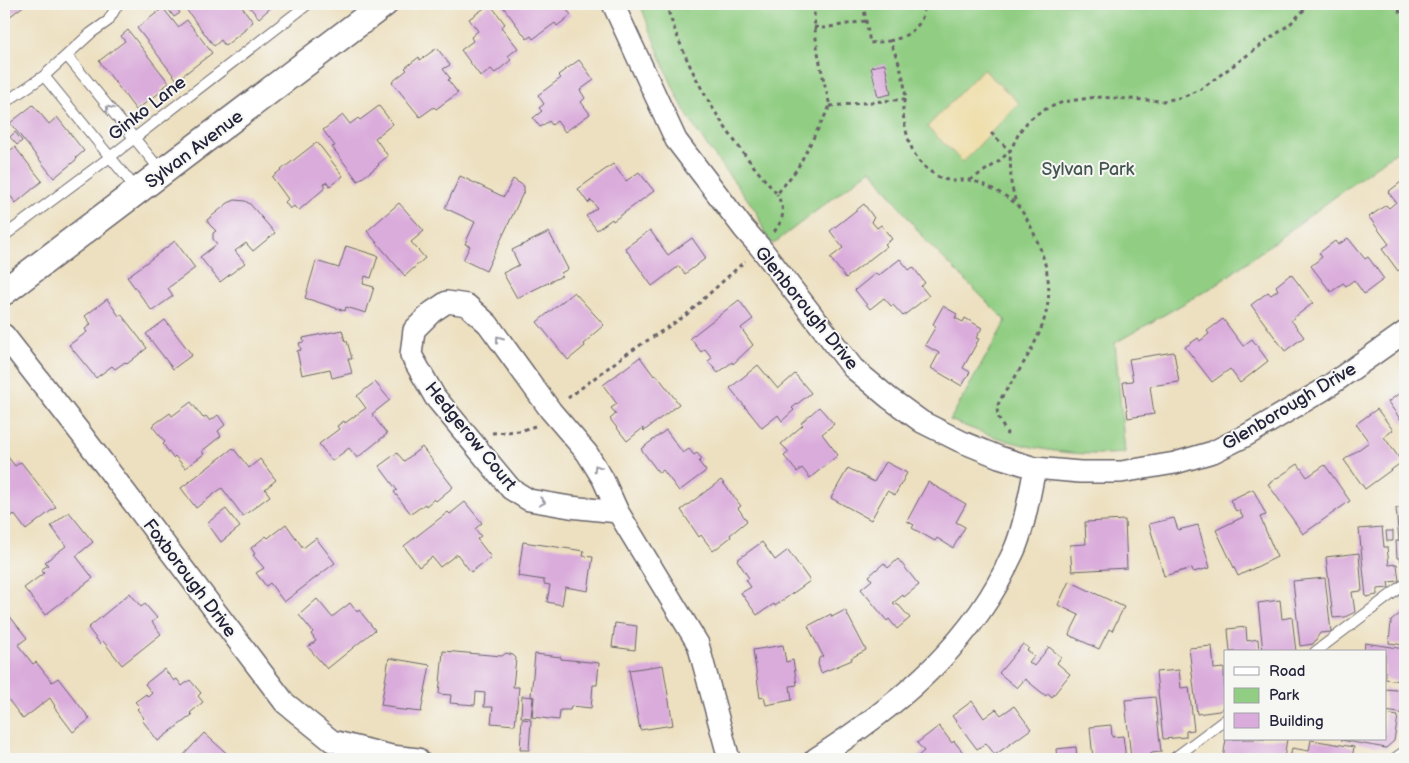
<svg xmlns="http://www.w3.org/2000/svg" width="1409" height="763" font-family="'Balsamiq Sans',sans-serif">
  <rect width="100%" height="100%" fill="#f6f6f2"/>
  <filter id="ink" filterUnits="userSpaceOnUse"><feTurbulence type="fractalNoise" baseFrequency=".02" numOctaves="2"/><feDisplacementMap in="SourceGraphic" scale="10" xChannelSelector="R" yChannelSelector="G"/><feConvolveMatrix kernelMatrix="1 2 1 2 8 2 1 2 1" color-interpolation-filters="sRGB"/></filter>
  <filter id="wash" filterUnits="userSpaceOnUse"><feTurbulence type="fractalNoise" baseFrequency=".0096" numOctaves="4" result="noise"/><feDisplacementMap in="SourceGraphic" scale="20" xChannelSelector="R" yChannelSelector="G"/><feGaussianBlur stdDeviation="1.12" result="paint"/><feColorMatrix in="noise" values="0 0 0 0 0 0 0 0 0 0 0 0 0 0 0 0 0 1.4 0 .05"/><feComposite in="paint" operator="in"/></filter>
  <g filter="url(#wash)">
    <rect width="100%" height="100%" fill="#ede0c0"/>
    <path fill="#91ce83" stroke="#5a785f" d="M640,4H1405V145L1216,285L1115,343L1125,453C1060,458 1010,445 950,420L1006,321L925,240L871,169L773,244C760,230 762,219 753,207C731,176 705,147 686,113C667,79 655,41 640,4Z"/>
    <path fill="#eeda9e" stroke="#887e6c" d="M983,69L1019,103L963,162L927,127Z"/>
    <g id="blocks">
      <path fill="#daacdb" d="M4,4H26L4,21Z
        M168,4H174L180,13L174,17L166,6Z
        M182,4H240L253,22L244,29L245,30L225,46L221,40L214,46Z
        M247,4H275L259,18Z
        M490,4L505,24L501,27L518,48L508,56L511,60L495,73L491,69L481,77L461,50L473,41L471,37L478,31L469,19Z
        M501,4H562L571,15L557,26L555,23L533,39L531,36L527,39Z
        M163,8L178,27L187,20L212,53L177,80L137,28Z
        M128,30L169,83L161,89L162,91L136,110L99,61L125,41L121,36Z
        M437,48L450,65L443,69L450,78L448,80L458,93L436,109L434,107L420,117L392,82L407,70L405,68L419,57L420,60Z
        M579,60L594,80L580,90L585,98L581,102L590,114L565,132L557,121L552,125L549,121L540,127L533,118L542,111L539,108L544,104L538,95L561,78L558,75Z
        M885,64L891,94L878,97L871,67Z
        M33,105L49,124L57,117L84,151L76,158L77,159L54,178L10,123Z
        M379,106L393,124L375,138L388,156L378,164L379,165L358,181L332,147L335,146L323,130L343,115L350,124L358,118L360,120Z
        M15,132L22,141L17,145L10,137Z
        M317,142L343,176L330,186L327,182L324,184L326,187L298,211L294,206L290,209L285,202L288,199L272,177Z
        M15,147L42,181L16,203L4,188V150L6,153Z
        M613,164L626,181L639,172L654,191L613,221L612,219L597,230L586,216L597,208L591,200L588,203L578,189Z
        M460,176L504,197L513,179L524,186V191L486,271L463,260L470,246L465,244L475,222L445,208Z
        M1401,182L1405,188V265L1398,271L1382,249L1389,244L1369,217L1386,205L1389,208L1396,202L1388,192Z
        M235,200L245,201L250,204L275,233L253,251L246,243L235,251L245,263L220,282L200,257L217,244L213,239V233L216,231L209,224L207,220L228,203Z
        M399,203L424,231L411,242L425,258L405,276L367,231Z
        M864,204L874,218L871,221L877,228L881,225L892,239L885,244L887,246L846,278L830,258L843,248L830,231Z
        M650,230L668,255L692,238L706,258L685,274L679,266L652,286L625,248Z
        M549,232L568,269L561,273L562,276L517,298L503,273L519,265L512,250Z
        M1348,238L1365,259L1368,257L1384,279L1364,294L1354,280L1346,286L1343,283L1331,292L1311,266L1322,257L1319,253L1335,241L1338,245Z
        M175,241L195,268L168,288L173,296L152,311L127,277Z
        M346,246L378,256L371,278L365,276L363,284L374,287L366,313L346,307L345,311L305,298L316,261L339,268Z
        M900,259L909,270L913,267L925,283L921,286L929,296L903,316L893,305L891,306L884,298L870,309L855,290L876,273L878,276Z
        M1291,274L1313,303L1291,320L1304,337L1285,351L1251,305L1268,292L1271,295L1278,290L1276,286Z
        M574,292L604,325L590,337L591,338L584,344L585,346L568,360L537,322Z
        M107,299L119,316L121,314L147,348L127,364L125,362L115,369L112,366L96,378L69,345L87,332L85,329L91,324L85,316Z
        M739,300L753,319L741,328L753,345L733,364L732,362L718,373L708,361L712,358L705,349L701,352L690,338Z
        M943,306L957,314L955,318L963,322L965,318L982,328L976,338L979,339L963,368L970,372L962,386L931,368L939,353L925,345L936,326L933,324Z
        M1223,319L1243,346L1252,339L1268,361L1240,383L1230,369L1212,382L1185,347L1198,338L1200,341L1209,334L1207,331Z
        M165,320L192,355L173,369L146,334Z
        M342,330L345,341H347L352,359H348L352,373L332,378L330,369L302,375L297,351L301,350L299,343L304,342L303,338Z
        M1174,352L1179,382L1150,386L1154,414L1128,418L1123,382L1133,381L1129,359Z
        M640,357L654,376L656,374L679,404L644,431L643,428L627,441L610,419L616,414L611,408L617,404L603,385Z
        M758,365L778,389L795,374L811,393L792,408L794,410L782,421L778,415L762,428L730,388Z
        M375,382L390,400L372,414L387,434L357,458L349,448L332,461L319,444L339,429L337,426L344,421L345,423L366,408L357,396Z
        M1405,389V421L1403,423L1388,402Z
        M191,402L203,418L206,416L210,421L218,415L225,425L218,431L221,436L202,451L204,454L185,468L175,456L173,458L163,444L165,442L152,426L170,413L172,416Z
        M819,407L834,424L822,434L838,455L810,478L802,468L797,472L784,456L789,452L781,444L803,425L801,423Z
        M1377,409L1393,430L1384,437L1402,462L1365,489L1344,460L1369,442L1356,424Z
        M666,430L683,453L689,449L694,455L697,453L702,459L699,462L706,471L679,491L663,470L659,473L641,449Z
        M422,447L453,487L436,501L434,499L426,506L425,504L411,514L394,492L397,490L379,466L397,453L404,461Z
        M233,448L249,468L260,459L276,480L265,489L270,496L243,516L222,488L196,508L181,488Z
        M4,452L15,466L21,462L56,507L26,530L14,514L11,517L4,508Z
        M886,462L907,473L895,495L887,491L871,520L831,498L848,468L874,482Z
        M1298,464L1307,477L1325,465L1350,501L1303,534L1268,484Z
        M721,480L741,506L738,508L747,521L730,535L731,537L713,551L701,535L699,537L681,510Z
        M928,482L966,504L956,522L965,527L953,548L937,538L935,541L912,528L914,525L907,521Z
        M1253,489L1266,515L1260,517L1277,557L1238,576L1216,530L1243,517L1239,510L1236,511L1230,500Z
        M1401,501H1405V562H1401L1400,558H1397L1396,541H1399L1396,508H1401Z
        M465,502L482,523L475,529L481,536L477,539L491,557L471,572L457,554L440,567L432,557L419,567L404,546L448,512L450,514Z
        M226,509L240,527L221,542L207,523Z
        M69,512L93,542L76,556L93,578L45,615L24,588L44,573L41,570L48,565L45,562L66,546L51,526Z
        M1174,518L1178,530L1198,525L1210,568L1193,572L1192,568L1164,576L1149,524Z
        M1125,520L1127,568L1072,571L1070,545L1086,544L1085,522Z
        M286,524L303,548L316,538L335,563L284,602L270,583L266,586L256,573L264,568L253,555L255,554L251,548L266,536L268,538Z
        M1382,527L1384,547H1387L1389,565L1397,564L1399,581L1388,582L1389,588L1377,589V595L1366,597L1359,529Z
        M1386,531H1393V541H1387Z
        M523,542L584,551L583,556L593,557L588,591L565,587L562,605L547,602L550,585L544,584V580L518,576Z
        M762,542L775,560L788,550L810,581L775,606L774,604L757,615L741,593L751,587L746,580L749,578L737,560Z
        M1359,553L1362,591L1352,592L1355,612L1345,617L1333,618L1326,557Z
        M898,559L919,585L904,597L903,595L893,603L896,605L897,603L910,618L897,629L889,619L887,621L861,589L872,580L869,576L884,563L888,568Z
        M1325,578L1331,632L1320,633L1313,644L1300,646L1293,581Z
        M1069,581L1124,607L1112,631L1109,629L1099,649L1069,635L1079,615L1058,605Z
        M130,593L141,607L145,604L157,618L152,622L161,634L122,665L103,641L100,644L88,628Z
        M317,599L332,617L350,603L357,612L359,610L375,630L327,669L308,647L316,641L311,634L313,632L299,615Z
        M1280,600L1282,619L1292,617L1296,652H1263L1258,603Z
        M4,609L27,638L18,645L33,664L36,662L52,682L58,678L90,719L73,732L54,707L55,706L50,698L23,719L4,694Z
        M845,610L866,650L851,658L852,660L821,673L818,664L819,658L823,656L808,626L831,614L832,617Z
        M1402,612L1405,613V645L1389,643L1391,621Z
        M615,623L637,626L635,650L612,647Z
        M1246,627L1247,641L1258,639L1259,652H1230L1228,629Z
        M1365,643L1405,649V671L1402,670L1401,681L1385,679V652H1364Z
        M1023,644L1029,648L1027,650L1034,656L1029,662L1034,666L1049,647L1061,657L1057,663L1070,674L1052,697L1048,693L1046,696L1025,679L1017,688L999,673Z
        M783,645L786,662L793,660L797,685L790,686L792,700L766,705L764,697L760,698L753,650Z
        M1212,646L1214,669L1224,668L1225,707L1219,711L1197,714L1189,648Z
        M443,651L502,656L506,653L513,655L516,658L513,687H519L515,725L491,723L493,707H484L485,693L476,692L475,705L450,703L451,695L439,694Z
        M535,654L561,657V659L599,663L597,685H593L591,708L571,706L570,710H560L559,720L532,717L534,697L531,696Z
        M389,658L430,665L421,712L394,709V707L381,705Z
        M663,665L673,725L640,730L629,670Z
        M164,669L174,681L177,679L182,686L190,680L201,693L198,696L203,702L190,713L192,715L158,741L142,720L144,718L137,709L140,707L135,702L146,694L148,697L152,693L145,684Z
        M1179,670L1181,688L1189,687L1194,730L1186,731V737L1163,739L1156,672Z
        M1405,682V714L1385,711V689L1397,690Z
        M522,696L533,697L531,718L521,717Z
        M1155,697L1161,752L1151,753V759H1131L1125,700Z
        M972,701L984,718L996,709L1001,715L1014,706L1031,729L995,755L986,743L977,749L952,716Z
        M1385,714L1398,716L1394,741L1386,748L1341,740L1385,739Z
        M522,719L531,720L529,750H520Z
        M1111,725L1112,737L1123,736L1126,759H1093L1090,727Z
        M939,726L952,743L954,741L968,759H918L917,757L924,751L917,743Z
        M204,733L233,759L181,758Z
        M1226,739H1287L1284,759H1223Z
        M1311,740L1354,747L1352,759H1290L1292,748L1309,751Z
        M1076,747L1077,759H1057L1056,749Z"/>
    </g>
  </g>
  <g filter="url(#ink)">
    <use href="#blocks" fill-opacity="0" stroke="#69646a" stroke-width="1"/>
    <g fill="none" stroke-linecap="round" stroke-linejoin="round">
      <defs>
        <path id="service" d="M67,56L162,172
          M44,76L137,190
          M4,103L44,76L91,33L108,21L118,4
          M4,236L110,157L308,4
          M1315,652L1405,584
          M1173,759L1225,720
          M1394,759L1405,751"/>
        <path id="minor" d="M613,4L676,140L744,229L760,247L853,368L889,398L922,422L960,441L999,457L1035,468L1080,472H1121L1175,463L1213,452L1247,435L1323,390L1405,332
          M4,335L82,435L285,703L332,741L391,756L418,759
          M618,512L570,507L529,500L511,489L435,397L411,355L414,330L432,312L447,302L467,305L488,324L551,411L587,453L603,479L618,512L698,644L729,759
          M815,759C890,711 964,652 1005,570C1008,562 1013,554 1016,546C1025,524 1030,492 1035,468"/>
        <path id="tertiary" d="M4,292L384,4"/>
      </defs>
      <use href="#service" stroke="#69646a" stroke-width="12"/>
      <use href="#minor" stroke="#69646a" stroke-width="24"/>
      <use href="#tertiary" stroke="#69646a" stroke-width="29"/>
      <path stroke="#69646a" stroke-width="3" stroke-dasharray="4 4" stroke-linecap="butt" d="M666,4C689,78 726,136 777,194L797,169L830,106C821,69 814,43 814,4
        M863,4L870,43L889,41C898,57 903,73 905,91C906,96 904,101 903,106C902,120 910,153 921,163C929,172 941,180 953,181C958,181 964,179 969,180C982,182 1006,195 1016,204C1029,217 1044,254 1047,273C1055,313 1034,346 1014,379C1009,387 1001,396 998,405C995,415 1002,425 1007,433L1005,438
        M1393,4L1405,17
        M814,27L824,28L865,21
        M889,41C908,37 925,26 924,4
        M830,106L905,99
        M991,133L1010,151L1011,183L1016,204
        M970,180L997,163L1010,151L1020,131L1029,120L1041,111L1063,102L1096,97L1163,101L1183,97L1201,89L1290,24L1310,4
        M774,232C785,217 785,211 777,194
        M568,398L625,355L685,316L745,261
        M492,433L520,431L535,426"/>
      <use href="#service" stroke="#fff" stroke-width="10"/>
      <use href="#minor" stroke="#fff" stroke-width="21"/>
      <use href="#tertiary" stroke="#fff" stroke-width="26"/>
    </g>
    <defs><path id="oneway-chevron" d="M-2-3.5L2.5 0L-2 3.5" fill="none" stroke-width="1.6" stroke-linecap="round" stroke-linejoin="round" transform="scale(1.25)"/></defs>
    <g stroke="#9c9ca7">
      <use href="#oneway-chevron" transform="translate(109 109) rotate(-129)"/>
      <use href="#oneway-chevron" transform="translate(499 339) rotate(-126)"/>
      <use href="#oneway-chevron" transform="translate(597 468) rotate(-122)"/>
      <use href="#oneway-chevron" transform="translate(542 502) rotate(10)"/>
    </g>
  </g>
  <g text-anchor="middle" stroke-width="4" stroke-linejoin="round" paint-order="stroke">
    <g font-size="18" fill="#22223b" stroke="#f6f6f2">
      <text transform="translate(147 108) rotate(-38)" y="6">Ginko Lane</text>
      <text transform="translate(194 149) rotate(-37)" y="6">Sylvan Avenue</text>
      <text transform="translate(807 308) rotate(51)" y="6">Glenborough Drive</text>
      <text transform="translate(1289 406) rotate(-31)" y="6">Glenborough Drive</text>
      <text transform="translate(471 436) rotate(51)" y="6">Hedgerow Court</text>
      <text transform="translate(190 578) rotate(53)" y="6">Foxborough Drive</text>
    </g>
    <g font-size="18" fill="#435651" stroke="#f6f6f2">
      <text x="1088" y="175">Sylvan Park</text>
    </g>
  </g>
  <rect width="1409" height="763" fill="none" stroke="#f6f6f2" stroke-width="20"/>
  <rect x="1224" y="650" width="162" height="90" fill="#f6f6f2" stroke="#a1a1a9"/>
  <rect x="1234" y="667" width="25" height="8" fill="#ffffff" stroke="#a1a1a9"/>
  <text x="1269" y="676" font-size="15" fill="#22223b">Road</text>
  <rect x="1234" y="688" width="25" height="15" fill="#91ce83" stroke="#a1a1a9"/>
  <text x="1269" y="700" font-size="15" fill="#22223b">Park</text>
  <rect x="1234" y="713" width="25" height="15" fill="#daacdb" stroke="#a1a1a9"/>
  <text x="1269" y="726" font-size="15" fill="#22223b">Building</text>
</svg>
